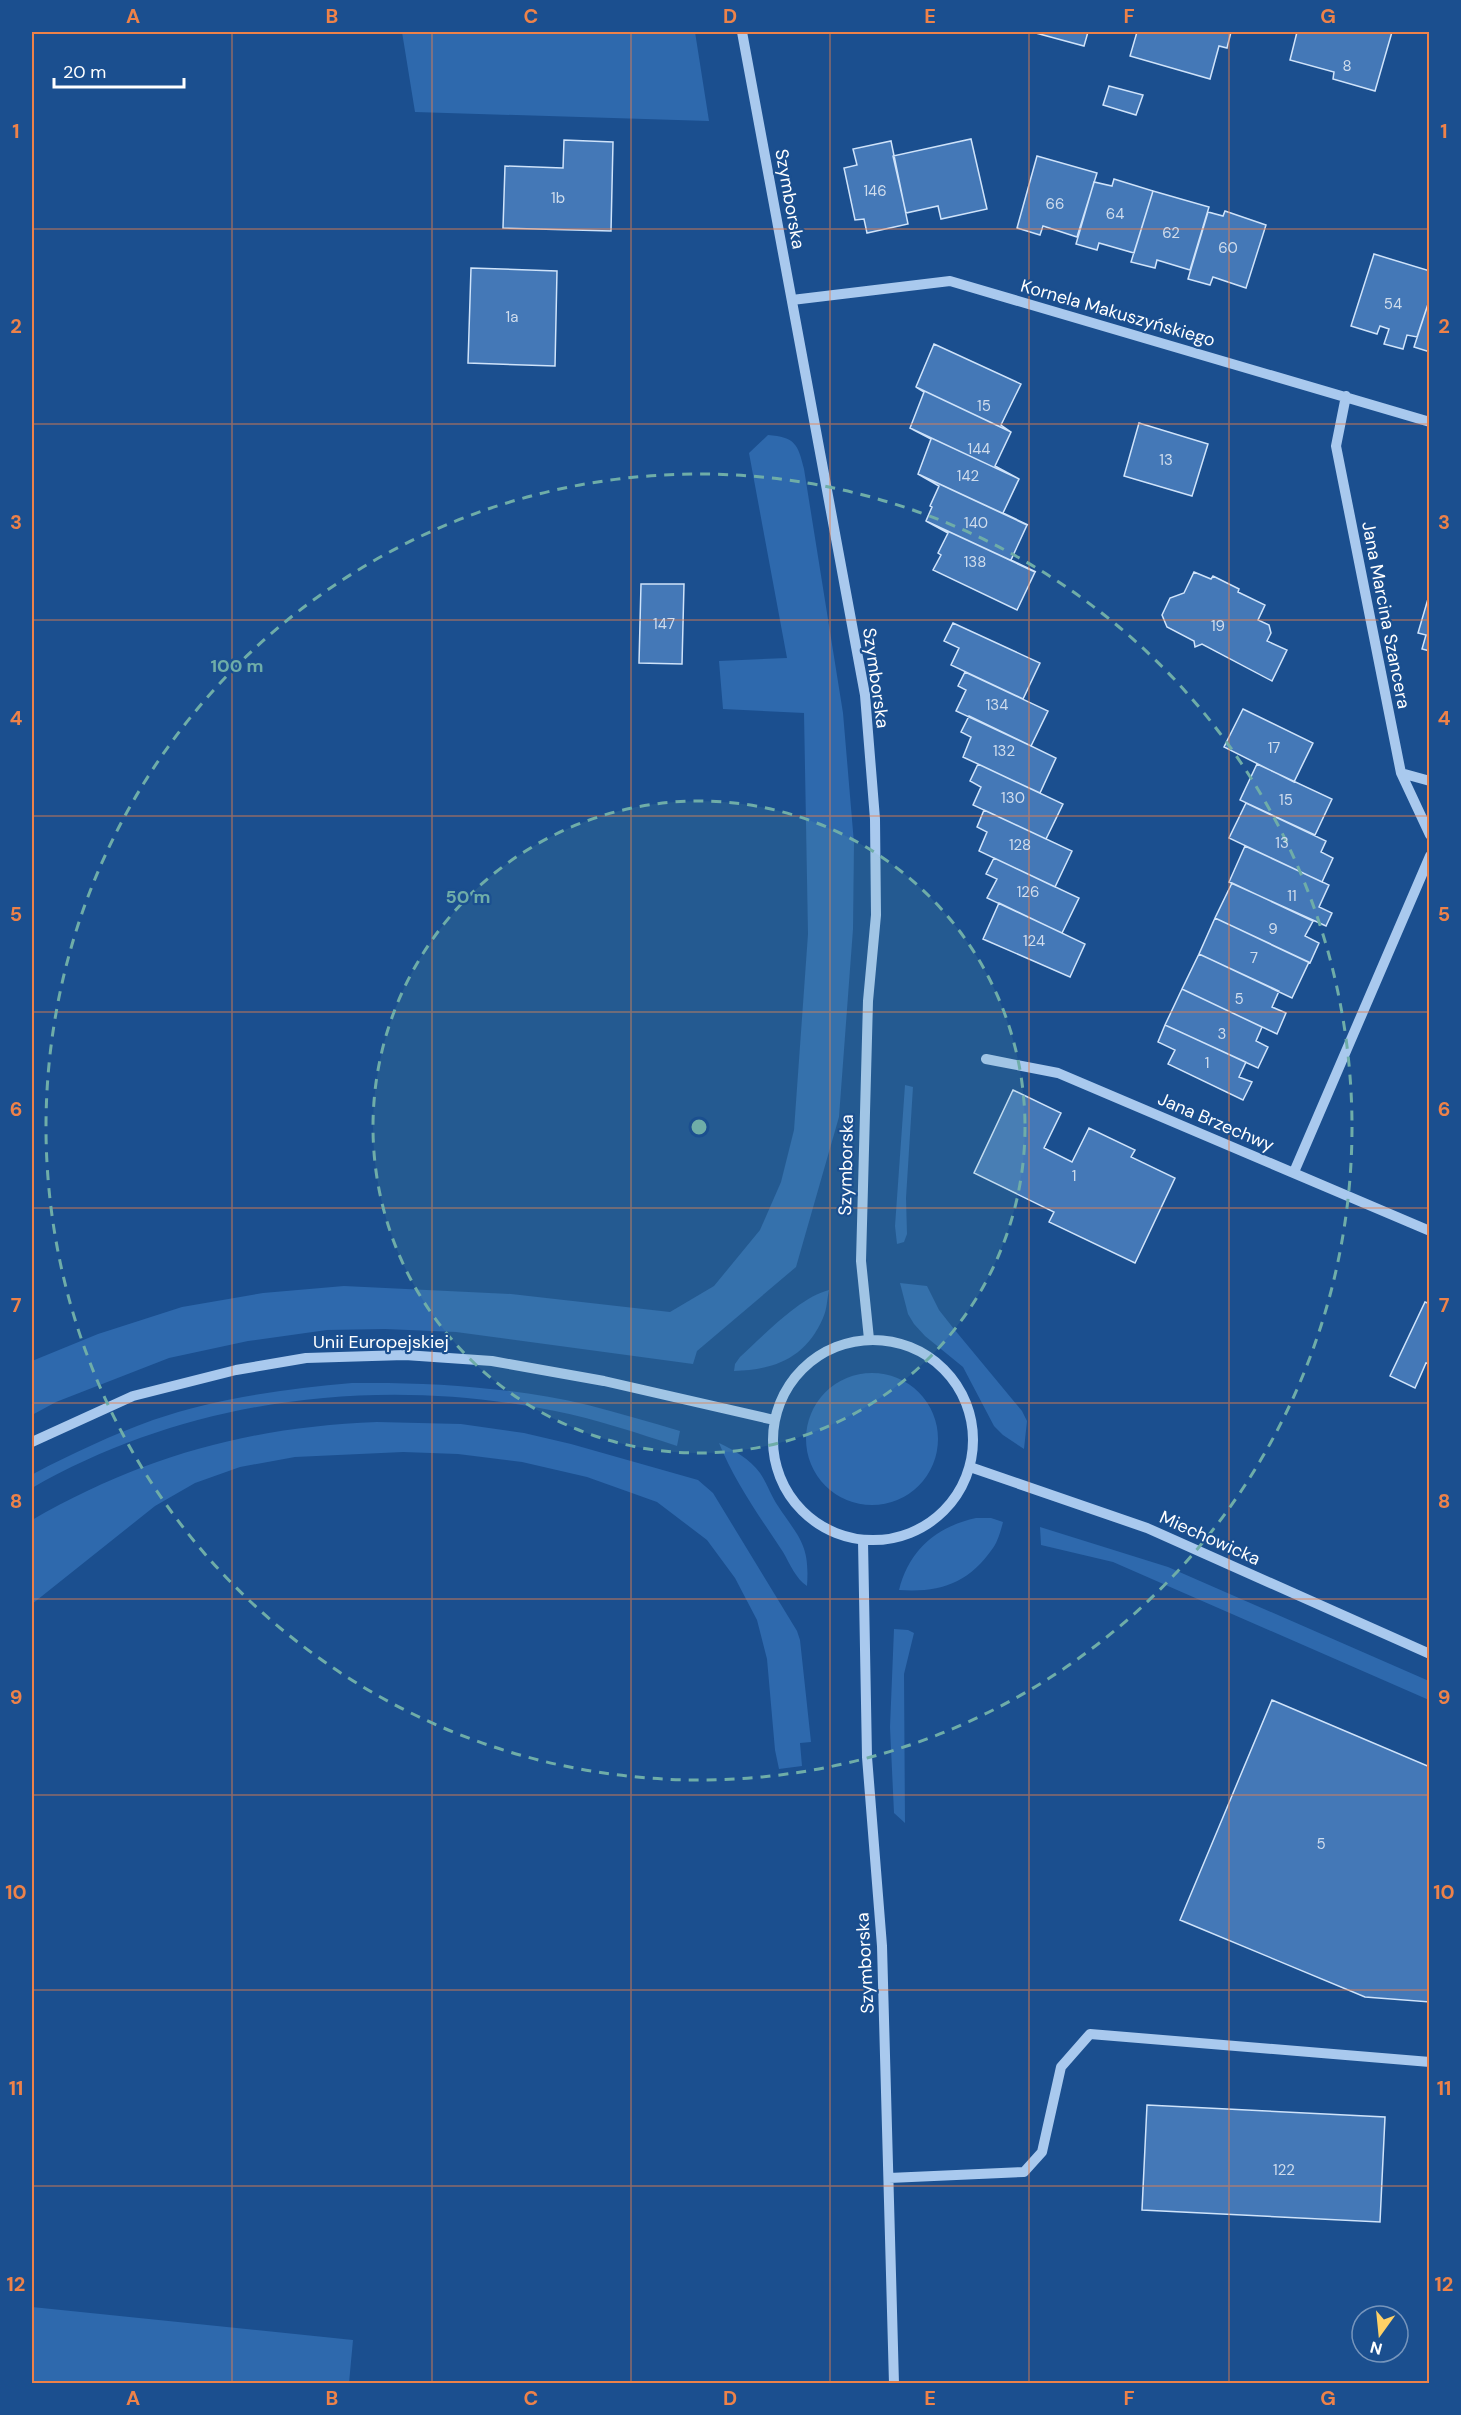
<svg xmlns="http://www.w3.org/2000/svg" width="1461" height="2415" font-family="'DM Sans',sans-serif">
  <rect width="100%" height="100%" fill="#1b4f8f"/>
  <path fill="#2e69ad" d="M402,32H695L709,121L415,112Z
    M768,435C795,437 798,444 804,469L843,713L854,843L853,929L839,1117L796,1267L697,1351L693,1364L456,1332L385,1329L327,1330L248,1341L169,1358L56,1402L32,1415V1361L98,1334L182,1307L263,1293L344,1286L511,1294L670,1312L714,1286L760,1230L781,1182L794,1130L808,934L804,713L723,709L719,661L787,658L749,453Z
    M905,1085L913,1087L906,1198L907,1234L904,1242L897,1244L895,1226Z
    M900,1283L927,1286L939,1310L954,1329L1022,1411L1027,1421L1024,1449L1003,1435L994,1426L963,1367L925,1336L914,1324L908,1314Z
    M829,1290C827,1299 827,1310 823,1318C806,1358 774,1370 734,1371L735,1364L740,1357C763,1336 800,1297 829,1290Z
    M806 1439a66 66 0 1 1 132 0a66 66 0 1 1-132 0Z
    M352,1383C431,1382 511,1387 588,1405C619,1413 650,1422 680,1431L677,1446C637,1433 596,1419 555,1411C378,1375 189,1398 32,1488V1475L35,1473C73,1453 112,1435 153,1420C217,1398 285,1389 352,1383Z
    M377,1422L461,1424L524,1433L571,1444L698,1480L713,1493L797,1631L800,1640L811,1742L800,1743L802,1766L779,1769L775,1750L767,1659L757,1620L735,1578L707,1540L657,1502L587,1477L522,1462L458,1454L403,1452L295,1457L240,1467L195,1483L155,1506L32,1604V1520C144,1456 249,1427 377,1422Z
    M719,1443C734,1450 750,1459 760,1473C767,1483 771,1496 778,1506C799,1538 810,1544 807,1586C796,1579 790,1564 783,1552C760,1517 734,1481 719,1443Z
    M976,1518H991L1003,1522C1001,1530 998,1541 993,1548C969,1583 940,1593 899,1590C909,1550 936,1527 976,1518Z
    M1040,1527L1168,1567L1429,1681V1700L1113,1562L1041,1545Z
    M894,1629L908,1630L914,1633L904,1674L905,1823L894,1813L890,1727Z
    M32,2307L353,2340L349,2383H32Z"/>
  <path fill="#4478b7" stroke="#cfe3fa" stroke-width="1.5" d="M1032,32H1088L1084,46Z
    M1137,32H1231L1227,48L1219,46L1210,79L1130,56Z
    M1297,32H1392L1375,91L1333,79L1334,72L1290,60Z
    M1109,86L1143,95L1136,115L1103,105Z
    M971,139L987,209L941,219L938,206L906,213L893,156Z
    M564,140L613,142L611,231L503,228L505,166L563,168Z
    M891,141L908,224L867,233L864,219L855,220L844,168L857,165L853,149Z
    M1037,156L1097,173L1077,237L1043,226L1040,235L1017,228Z
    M1114,179L1153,191L1134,253L1099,243L1097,250L1076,244L1094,182L1112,186Z
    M1153,191L1209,207L1190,270L1157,260L1155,268L1131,262Z
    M1225,211L1266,225L1246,288L1213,277L1210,285L1188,279L1208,212L1223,216Z
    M1374,254L1430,271V298L1417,337L1407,335L1403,349L1384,344L1389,329L1380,326L1377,334L1351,326Z
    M471,268L557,271L555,366L468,363Z
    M1430,298V352L1414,347Z
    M934,344L1021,384L1001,425L1011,432L916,387Z
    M916,387L1011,432L995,466L1019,479L910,428L924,392Z
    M1139,423L1208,444L1192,496L1124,476Z
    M910,428L1019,479L1003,513L1028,525L918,474L931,439Z
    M918,474L1027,525L1011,560L1036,572L926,521L932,507L930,506L939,486Z
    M926,521L1035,572L1017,610L933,570L941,555L938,553L948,533Z
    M1194,572L1211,579L1213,576L1239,589L1238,592L1265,605L1258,620L1269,625L1271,633L1267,641L1287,650L1272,681L1202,644L1195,647L1194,641L1167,627L1162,615L1170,598L1184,593Z
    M641,584H684L682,664L639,663Z
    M1430,592V651L1422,649L1426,635L1418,633Z
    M953,623L1040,663L1023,699L951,665L959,648L944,641Z
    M965,672L1048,711L1031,746L956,711L966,690L958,686Z
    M1243,709L1313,743L1294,782L1224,747Z
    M969,716L1056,758L1040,793L963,757L971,737L961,732Z
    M978,764L1063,804L1046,839L973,805L981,787L970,781Z
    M1257,764L1332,799L1315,835L1240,800Z
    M1246,803L1326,841L1321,852L1333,858L1322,882L1229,838Z
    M984,810L1072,851L1055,887L979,851L987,832L977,827Z
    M1245,846L1329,885L1319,907L1332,913L1326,926L1229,882Z
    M994,858L1079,898L1062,933L987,898L997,879L986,874Z
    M1232,883L1313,921L1305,936L1319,943L1310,963L1215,918Z
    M999,903L1085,944L1070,977L983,939Z
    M1215,918L1309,962L1292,998L1199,954Z
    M1199,954L1279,991L1272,1007L1286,1013L1277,1034L1182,989Z
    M1182,989L1262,1027L1256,1041L1268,1047L1258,1068L1165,1025Z
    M1165,1025L1246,1062L1239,1077L1252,1082L1243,1100L1168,1064L1175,1050L1158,1042Z
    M1013,1090L1061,1113L1044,1148L1072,1162L1089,1128L1135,1150L1131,1157L1175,1178L1135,1263L1049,1222L1054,1212L974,1173Z
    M1425,1302L1430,1304V1364L1426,1363L1415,1388L1390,1376Z
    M1272,1700L1430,1767V2002L1365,1997L1180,1920Z
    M1147,2105L1385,2117L1380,2222L1142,2210Z"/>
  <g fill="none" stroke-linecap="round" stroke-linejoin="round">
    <path stroke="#a9c9ee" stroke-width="10" d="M742,32L865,695L875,819L876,915L868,1001L861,1261L869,1339
      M792,300L950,281L1430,422
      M1346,396L1336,446L1401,773L1430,835
      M1401,773L1430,781
      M986,1059L1058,1073L1430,1231
      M1294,1172L1430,856
      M773 1440a100 100 0 1 1 200 0a100 100 0 1 1-200 0Z
      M32,1442L133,1396L236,1370L306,1358L405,1355L492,1361L604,1381L774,1420
      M970,1467L1147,1528L1430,1654
      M863,1541L867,1757L882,1946L894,2384
      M889,2178L1024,2172L1042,2152L1061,2067L1090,2034L1430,2062"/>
  </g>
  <path fill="none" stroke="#ee8249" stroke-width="1.5" stroke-opacity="0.55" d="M232,32V2384M432,32V2384M631,32V2384M830,32V2384M1029,32V2384M1229,32V2384M32,229H1430M32,424H1430M32,620H1430M32,816H1430M32,1012H1430M32,1208H1430M32,1403H1430M32,1599H1430M32,1795H1430M32,1990H1430M32,2186H1430"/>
  <circle cx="699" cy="1127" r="326" fill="#6fada8" fill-opacity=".12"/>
  <g fill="none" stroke="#6fada8" stroke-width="3" stroke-dasharray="10 8">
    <circle cx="699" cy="1127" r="326"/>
    <circle cx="699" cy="1127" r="653"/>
  </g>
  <g text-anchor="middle" stroke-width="4.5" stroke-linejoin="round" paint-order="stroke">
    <g font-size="15" fill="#d0dded">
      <text x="1347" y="71">8</text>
      <text x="875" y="196">146</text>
      <text x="558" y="203">1b</text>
      <text x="1055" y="209">66</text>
      <text x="1115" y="219">64</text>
      <text x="1171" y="238">62</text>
      <text x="1228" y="253">60</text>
      <text x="1393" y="309">54</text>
      <text x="512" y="322">1a</text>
      <text x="984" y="411">15</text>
      <text x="979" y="454">144</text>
      <text x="1166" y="465">13</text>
      <text x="968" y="481">142</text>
      <text x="976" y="528">140</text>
      <text x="975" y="567">138</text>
      <text x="664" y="629">147</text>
      <text x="1218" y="631">19</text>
      <text x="997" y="710">134</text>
      <text x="1274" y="753">17</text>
      <text x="1004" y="756">132</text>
      <text x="1013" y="803">130</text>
      <text x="1286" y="805">15</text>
      <text x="1282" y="848">13</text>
      <text x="1020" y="850">128</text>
      <text x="1028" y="897">126</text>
      <text x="1292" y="901">11</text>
      <text x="1273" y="934">9</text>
      <text x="1034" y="946">124</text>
      <text x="1254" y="963">7</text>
      <text x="1239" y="1004">5</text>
      <text x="1222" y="1039">3</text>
      <text x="1207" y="1068">1</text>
      <text x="1074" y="1181">1</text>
      <text x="1321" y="1849">5</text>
      <text x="1284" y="2175">122</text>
    </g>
    <g font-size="18" fill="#fff" stroke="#1b4f8f">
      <text transform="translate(790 199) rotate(80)" y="6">Szymborska</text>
      <text transform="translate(1118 313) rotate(16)" y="6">Kornela Makuszyńskiego</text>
      <text transform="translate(1386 615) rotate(79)" y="6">Jana Marcina Szancera</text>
      <text transform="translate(876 678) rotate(82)" y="6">Szymborska</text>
      <text transform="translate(1216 1122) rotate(23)" y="6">Jana Brzechwy</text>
      <text transform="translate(846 1165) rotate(-89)" y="6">Szymborska</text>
      <text x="381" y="1348">Unii Europejskiej</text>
      <text transform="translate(1210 1538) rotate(24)" y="6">Miechowicka</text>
      <text transform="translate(865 1963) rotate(-93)" y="6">Szymborska</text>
    </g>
  </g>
  <circle cx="699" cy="1127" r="9" fill="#6fada8" stroke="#1b4f8f" stroke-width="3"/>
  <g font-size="18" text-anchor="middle" font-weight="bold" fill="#6fada8" stroke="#1b4f8f" stroke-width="4.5" stroke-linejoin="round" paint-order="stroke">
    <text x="237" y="672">100 m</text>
    <text x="468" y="903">50 m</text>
  </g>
  <rect width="1461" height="2415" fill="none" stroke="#1b4f8f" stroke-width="66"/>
  <g transform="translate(1380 2334) rotate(195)"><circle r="28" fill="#1b4f8f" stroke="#7695bc" stroke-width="1.5"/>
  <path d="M0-4.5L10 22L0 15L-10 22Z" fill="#ffd166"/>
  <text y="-9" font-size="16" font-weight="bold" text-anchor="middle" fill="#ffffff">N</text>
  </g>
  <path d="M54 78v9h130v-9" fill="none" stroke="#ffffff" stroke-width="3"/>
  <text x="63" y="78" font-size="18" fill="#ffffff" stroke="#1b4f8f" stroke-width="4.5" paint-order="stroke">20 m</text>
  <rect x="33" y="33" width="1395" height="2349" fill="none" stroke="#ee8249" stroke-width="2"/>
  <g font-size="20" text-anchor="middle" font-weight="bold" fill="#ee8249">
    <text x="133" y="23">A</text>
    <text x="332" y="23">B</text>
    <text x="531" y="23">C</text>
    <text x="730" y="23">D</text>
    <text x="930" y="23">E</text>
    <text x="1129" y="23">F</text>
    <text x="1328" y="23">G</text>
    <text x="16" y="138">1</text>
    <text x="1444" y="138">1</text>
    <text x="16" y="333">2</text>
    <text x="1444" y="333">2</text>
    <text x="16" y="529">3</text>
    <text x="1444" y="529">3</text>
    <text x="16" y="725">4</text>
    <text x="1444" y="725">4</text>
    <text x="16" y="921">5</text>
    <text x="1444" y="921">5</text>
    <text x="16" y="1116">6</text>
    <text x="1444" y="1116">6</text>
    <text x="16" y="1312">7</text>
    <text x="1444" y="1312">7</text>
    <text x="16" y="1508">8</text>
    <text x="1444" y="1508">8</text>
    <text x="16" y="1704">9</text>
    <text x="1444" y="1704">9</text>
    <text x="16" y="1899">10</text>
    <text x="1444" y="1899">10</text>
    <text x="16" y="2095">11</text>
    <text x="1444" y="2095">11</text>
    <text x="16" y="2291">12</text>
    <text x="1444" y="2291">12</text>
    <text x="133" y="2405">A</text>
    <text x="332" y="2405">B</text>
    <text x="531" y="2405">C</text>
    <text x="730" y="2405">D</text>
    <text x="930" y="2405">E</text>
    <text x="1129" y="2405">F</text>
    <text x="1328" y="2405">G</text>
  </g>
</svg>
